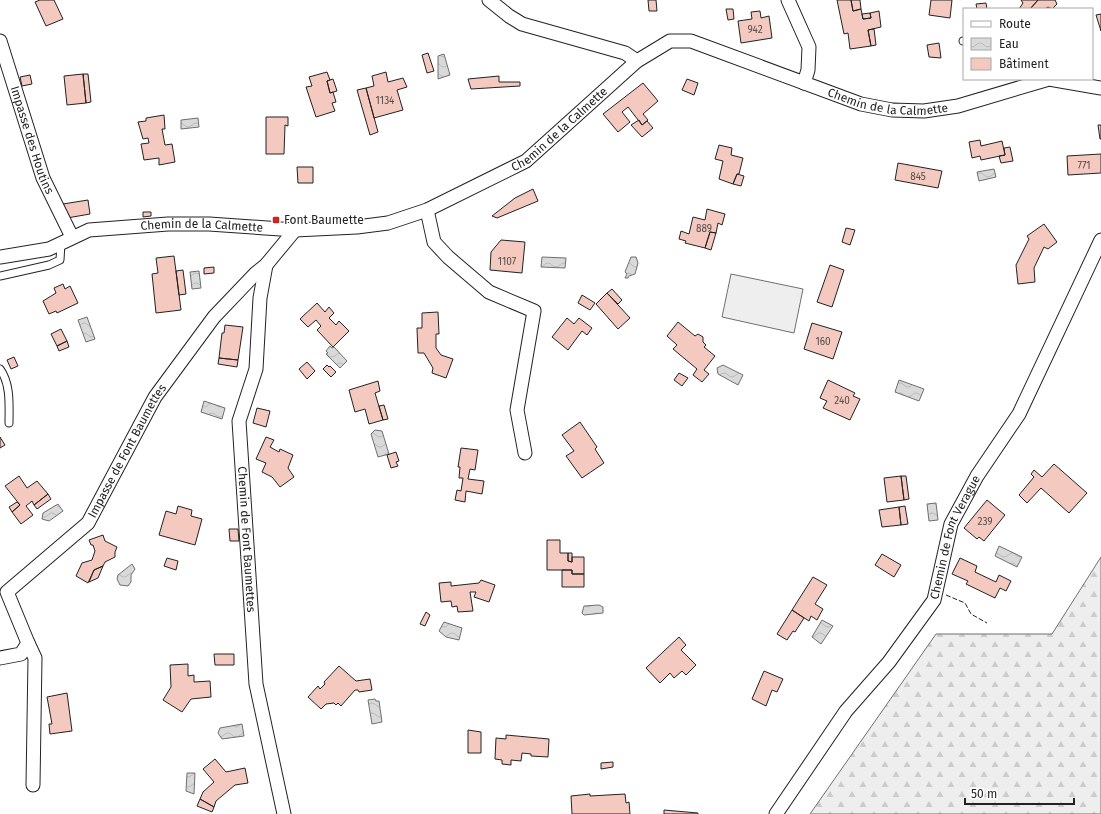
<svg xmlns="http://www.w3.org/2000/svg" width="1101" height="814" font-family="'Fira Sans',sans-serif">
  <defs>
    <pattern id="forest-firs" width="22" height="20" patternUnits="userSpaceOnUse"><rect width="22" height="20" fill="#eee"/><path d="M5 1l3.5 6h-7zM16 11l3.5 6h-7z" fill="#ccc"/></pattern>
    <pattern id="water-waves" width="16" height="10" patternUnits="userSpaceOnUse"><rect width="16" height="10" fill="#d9d9d9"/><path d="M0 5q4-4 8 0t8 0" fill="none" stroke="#bababa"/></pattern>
  </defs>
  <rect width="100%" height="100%" fill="#fff"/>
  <path fill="#eee" stroke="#6f6f6f" d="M731,274L803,289L794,333L722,317Z"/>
  <path fill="url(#forest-firs)" stroke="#6f6f6f" d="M1101,557V814H810L936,634H1052Z"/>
  <path fill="url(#water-waves)" stroke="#6f6f6f" d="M444,54L450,75L438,79V56Z
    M198,118L199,127L181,129V120Z
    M994,169L996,177L979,181L977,172Z
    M542,257L566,258L565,268L541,267Z
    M631,257H636L638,263L635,274L629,276L628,278H625L627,274L625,272Z
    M199,271L201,288L192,289L190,272Z
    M87,317L95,339L86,342L78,320Z
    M330,346L332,348L334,347L347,361L340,368L326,354L328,353L326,351Z
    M723,365L743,375L738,385L718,374L717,368Z
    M899,380L924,389L919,401L895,392Z
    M204,401L225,408L222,419L201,412Z
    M375,430L382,431L389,454L378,457L371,434Z
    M936,503L938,520L929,521L927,504Z
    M58,504L63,511L49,521L42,519L43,513Z
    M999,546L1022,557L1017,567L995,556Z
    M132,564L135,569L131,575V582L128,586L120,585L117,579L118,575Z
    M599,605L603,607V613L584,615L582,613L584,606Z
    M822,620L833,626L821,644L812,637Z
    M444,622L462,628L459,640L446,637L439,631Z
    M375,699L376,701H379L382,722L372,724L368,700Z
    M242,724L244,736L222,739L218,733L220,728Z
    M187,773H195L194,794L186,791Z"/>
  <path fill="#f3c9c0" stroke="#222" d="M40,0H54L63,19L46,26L35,2Z
    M648,0H656L657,11H649Z
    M837,0H851L853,11L861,9L863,19L871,18L870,13L879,11L881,27L868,30L871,46L850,49L848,33L844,34Z
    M851,0H860L861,9L853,11Z
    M931,0H952L950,18L929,15Z
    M1021,0H1038L1030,9H1019L1023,3Z
    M1038,0H1055L1057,4L1052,9L1048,7L1045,9H1030Z
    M986,3L987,9H977L976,4Z
    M726,9H733L734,19L728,20Z
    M760,11L761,18L769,16L772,38L741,43L738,21L752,19L751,12Z
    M870,13L871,18L863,19L862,14Z
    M1101,14V31L1096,15Z
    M874,29L876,45L871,46L868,30Z
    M939,43L941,58L929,57L927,45Z
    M428,53L434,71L427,73L422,55Z
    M327,72L330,80L327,81L330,93L333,92L336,102L332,103L335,111L316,117L306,87L312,86L309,77Z
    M386,72L388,82L403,78L407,87L397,90L403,110L374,118L366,88L374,86L372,76Z
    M83,74H88L91,102L86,103Z
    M83,74L86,103L67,105L64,76Z
    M30,75L32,84L22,86L20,77Z
    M499,76V82H520V86L471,89L468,79Z
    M333,79L337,91L330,93L327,81Z
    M687,79L698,83L694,95L682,90Z
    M643,83L658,101L643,114L648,120L642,125L628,107L622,112L630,122L618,132L603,114Z
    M366,88L378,132L370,135L357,90Z
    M164,115L165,129H162L165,145L172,144L175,162L159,165V158L144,160L141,144L149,143L148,138L143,139L138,122L146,121V118Z
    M266,117H288V126L285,125L284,154H266Z
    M639,120L642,125L647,121L653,128L642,137L631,125Z
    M1098,125H1101V139H1100Z
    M980,140L981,146L1002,141L1005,155L981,160L980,156L972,158L969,142Z
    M719,145L732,148L731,155L743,158L739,174H737L733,184L719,179L723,161L715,159Z
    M1010,147L1013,161L1001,163L999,156L1005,155L1004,148Z
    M1101,154V173L1068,175L1067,156Z
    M898,163L942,171L938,188L895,180Z
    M297,167H313V183H298Z
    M737,174L744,176L741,186L733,184Z
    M533,189L538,201L497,218L492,216L515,198Z
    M88,200L90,214L67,218L63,204Z
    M707,209L725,214L722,225L718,223L716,233L710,232L705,248L685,243L686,241L679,239L681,231L689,234L693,217L705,220Z
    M143,212H151V216L143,217Z
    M1044,224L1057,242L1048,249L1044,247L1034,268L1035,282L1018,284L1016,265L1029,239L1027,236Z
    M846,228L855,230L850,245L842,242Z
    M710,232L716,233L711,250L705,248Z
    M501,240L525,242L522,273L490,270L491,252Z
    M174,256L181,310L156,313L152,274L158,273L156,258Z
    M830,265L844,270L832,307L817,302Z
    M214,267V273L204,274V268Z
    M183,270L186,294L179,295L176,271Z
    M63,284L65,289L70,286L78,303L57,313L56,311L49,314L43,301L56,293L54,288Z
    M612,289L622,300L618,304L607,293Z
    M607,293L630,318L618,329L596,304Z
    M582,295L595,303L590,310L578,303Z
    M317,303L325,312L329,307L334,313L329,318L336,325L339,321L349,331L333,347L317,330L321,326L316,320L308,327L300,319Z
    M438,312L439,334H436V348L441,355L453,359L446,378L432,373L433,368L424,353H418L417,328H422V313Z
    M567,318L574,324L579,318L592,328L587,335L582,331L568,350L552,337Z
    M678,322L695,336L698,334L703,337V342L706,345L704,347L715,356L704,370L709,374L702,382L693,375L697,369L673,349L677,345L667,336Z
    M812,323L842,332L833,359L804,349Z
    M225,325L243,327L238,360L219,358L222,333H224Z
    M61,329L67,341L57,346L51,334Z
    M67,341L69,347L59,351L57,346Z
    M14,357L18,366L11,369L7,360Z
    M219,358L238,360L237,367L218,364Z
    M307,362L315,371L307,379L299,369Z
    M327,365L329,367L330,366L336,372L331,377L323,369Z
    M679,373L688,378L682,386L674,380Z
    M828,380L855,393L853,396L860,399L850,420L823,408L827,401L820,398Z
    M378,381L380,391L375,393L383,420L369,424L365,409L355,412L349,390Z
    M384,405L388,419L383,420L379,406Z
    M257,408L270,411L266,427L253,423Z
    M580,422L597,447L595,449L604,463L582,478L566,456L574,451L562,435Z
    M0,437L5,445L0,448Z
    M266,437L274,440L270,447L279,452L280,449L293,455L288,468L294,477L280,487L272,477L262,472L266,463L256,459Z
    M461,448L478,450L475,470L470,469L468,479L484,481L482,494L466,491L465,502L455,500L457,490L461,491L463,478H459L460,467H458Z
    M396,452L399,461L396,462L398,466L391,468L387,455Z
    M1054,464L1087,493L1069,513L1041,488L1027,503L1019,495L1034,477L1031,474L1034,470L1042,477Z
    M19,476L27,488L37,481L48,494L34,505L32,501L26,506L33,515L21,524L12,512L20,505L5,486Z
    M901,476H906L909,499L904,500Z
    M901,476L904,500L887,502L884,478Z
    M48,494L51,499L37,509L34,505Z
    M987,500L1005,515L984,541L979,537L977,539L964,528Z
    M17,502L20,505L12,512L9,507Z
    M178,506L192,510L191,516L202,519L195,545L159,535L166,511L176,514Z
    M905,506L908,524L901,525L899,507Z
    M899,507L901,525L882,527L879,510Z
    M229,529H238L239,541H230Z
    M103,535L105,541L117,547L115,552V557L105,562L103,566L94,570L88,583L76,576L82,563L92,560L95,551L93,545H91L89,540Z
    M547,540H560V553H568V561L572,562V557H584V574H572V570H547Z
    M568,553H572V562L568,561Z
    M882,554L901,565L894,577L875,565Z
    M167,558L178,561L176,570L164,566Z
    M960,558L977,566L975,572L996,582L999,575L1011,581L1006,591L1000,588L995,598L966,584L968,581L952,574Z
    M103,566L98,578L89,582L94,570Z
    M562,570H572V574H584V587H562Z
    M813,577L827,585L815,604L823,609L817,620L811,616L809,621L792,610Z
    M481,580L495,585L489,602L474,597L476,592H470L473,611L458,612L457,606L452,607L451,601L441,602L439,583L451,582V586L479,583Z
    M792,610L804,618L795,632L793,631L787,640L777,634Z
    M426,612L430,615L425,626L420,624Z
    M679,637L686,645L681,650L696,665L686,675L682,671L674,678L670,673L660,683L646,668Z
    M214,654H234V665H215Z
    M188,664V676L194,675V682L210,681L211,697L191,699L182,712L163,700L171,687L170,665Z
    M339,666L356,681L370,679L372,690L359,692L358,690H355L341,706L338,703L336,705L334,703L326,704L321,709L308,697L318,686L320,689L325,684L324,682Z
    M764,671L783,679L777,692L772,690L766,706L752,699Z
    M67,693L72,731L50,734L49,724H52L47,697Z
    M468,730L481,732V753H468Z
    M506,735L549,739L548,757L531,756V754L522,753L521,761L511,760V765L502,764V760L495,759L496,738L506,739Z
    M215,759L226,772L245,768L248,783L235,785L216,801L214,807L200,799L203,792L214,782L203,769Z
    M613,762V767L601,769V763Z
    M590,794V796L625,794L626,803L629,802L630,814H572L571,796Z
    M200,799L214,807L212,812L197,806Z
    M664,810L698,813V814H664Z"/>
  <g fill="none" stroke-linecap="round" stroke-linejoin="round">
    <defs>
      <path id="service" d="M963,41H964
        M0,276L49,265L60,260L61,243
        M0,369C11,384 9,406 9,423"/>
      <g id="minor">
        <path d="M489,0L509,16L522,24L625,53L637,61"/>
        <path d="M788,0L809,47L808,70L804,83"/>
        <path id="s1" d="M0,41L43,178L72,237"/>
        <path d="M427,210L434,242L448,257L489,292L534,311L517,410L525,453"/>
        <path id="s2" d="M0,257L49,249L89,230L168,224H209L295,230L357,227L388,223L427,210L526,161L637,61L670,41H691L861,104L892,110L924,111L958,106L1049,79L1101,88"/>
        <path id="s3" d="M266,265L260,298L256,369L239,421L256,684L284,814"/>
        <path d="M28,643L35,658L33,785"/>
        <path id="s4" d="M0,658L21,654L28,643L7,592L88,523L155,397L214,317L256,273L266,265L295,230"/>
        <path id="s5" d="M776,814L846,711L889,662L934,600L951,524L977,476L1019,414L1101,240"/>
      </g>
    </defs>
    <use href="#service" stroke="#222" stroke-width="9"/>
    <use href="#minor" stroke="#222" stroke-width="15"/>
    <use href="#service" stroke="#fff" stroke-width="7"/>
    <use href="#minor" stroke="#fff" stroke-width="13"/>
    <path stroke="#222" stroke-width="1" stroke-dasharray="5 2" stroke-linecap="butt" d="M946,595L965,603L971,614L987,623"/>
  </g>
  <rect fill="#c62828" stroke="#fff" stroke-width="1.5" x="272" y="216" width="8" height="8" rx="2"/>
  <g text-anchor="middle" stroke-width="3" stroke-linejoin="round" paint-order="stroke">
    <g font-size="10" fill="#564c4a">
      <text x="755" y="33">942</text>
      <text x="385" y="104">1134</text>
      <text x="1084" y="169">771</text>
      <text x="918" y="180">845</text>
      <text x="704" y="232">889</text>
      <text x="507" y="265">1107</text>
      <text x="823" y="345">160</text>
      <text x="842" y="404">240</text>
      <text x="985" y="525">239</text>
    </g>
    <g font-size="12" fill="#222" stroke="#fff">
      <text dy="4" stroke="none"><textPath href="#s2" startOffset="962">Chemin de la Calmette</textPath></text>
      <text dy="4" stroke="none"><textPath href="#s2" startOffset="591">Chemin de la Calmette</textPath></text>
      <text dy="4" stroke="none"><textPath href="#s1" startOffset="104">Impasse des Houtins</textPath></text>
      <text dy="4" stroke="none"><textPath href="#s2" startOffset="207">Chemin de la Calmette</textPath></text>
      <text dy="4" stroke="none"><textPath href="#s4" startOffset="278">Impasse de Font Baumettes</textPath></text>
      <text dy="4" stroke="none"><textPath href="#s5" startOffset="333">Chemin de Font Verague</textPath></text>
      <text dy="4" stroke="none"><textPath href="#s3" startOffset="278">Chemin de Font Baumettes</textPath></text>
    </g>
    <g font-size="12" fill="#222" stroke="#fff" text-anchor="start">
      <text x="284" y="224">Font Baumette</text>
    </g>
  </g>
  <rect x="963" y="8" width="130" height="72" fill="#ffffff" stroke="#a7a7a7"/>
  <rect x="971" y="21" width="20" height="6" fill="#ffffff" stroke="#a7a7a7"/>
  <text x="999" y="28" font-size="12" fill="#222222">Route</text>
  <rect x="971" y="38" width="20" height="12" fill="url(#water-waves)" stroke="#a7a7a7"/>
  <text x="999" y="48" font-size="12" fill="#222222">Eau</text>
  <rect x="971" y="58" width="20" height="12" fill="#f3c9c0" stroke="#a7a7a7"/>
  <text x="999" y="68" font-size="12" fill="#222222">Bâtiment</text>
  <path d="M965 798v6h109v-6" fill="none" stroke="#222222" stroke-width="2"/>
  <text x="971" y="798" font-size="12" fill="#222222" stroke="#ffffff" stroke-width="3" paint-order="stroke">50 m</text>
</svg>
